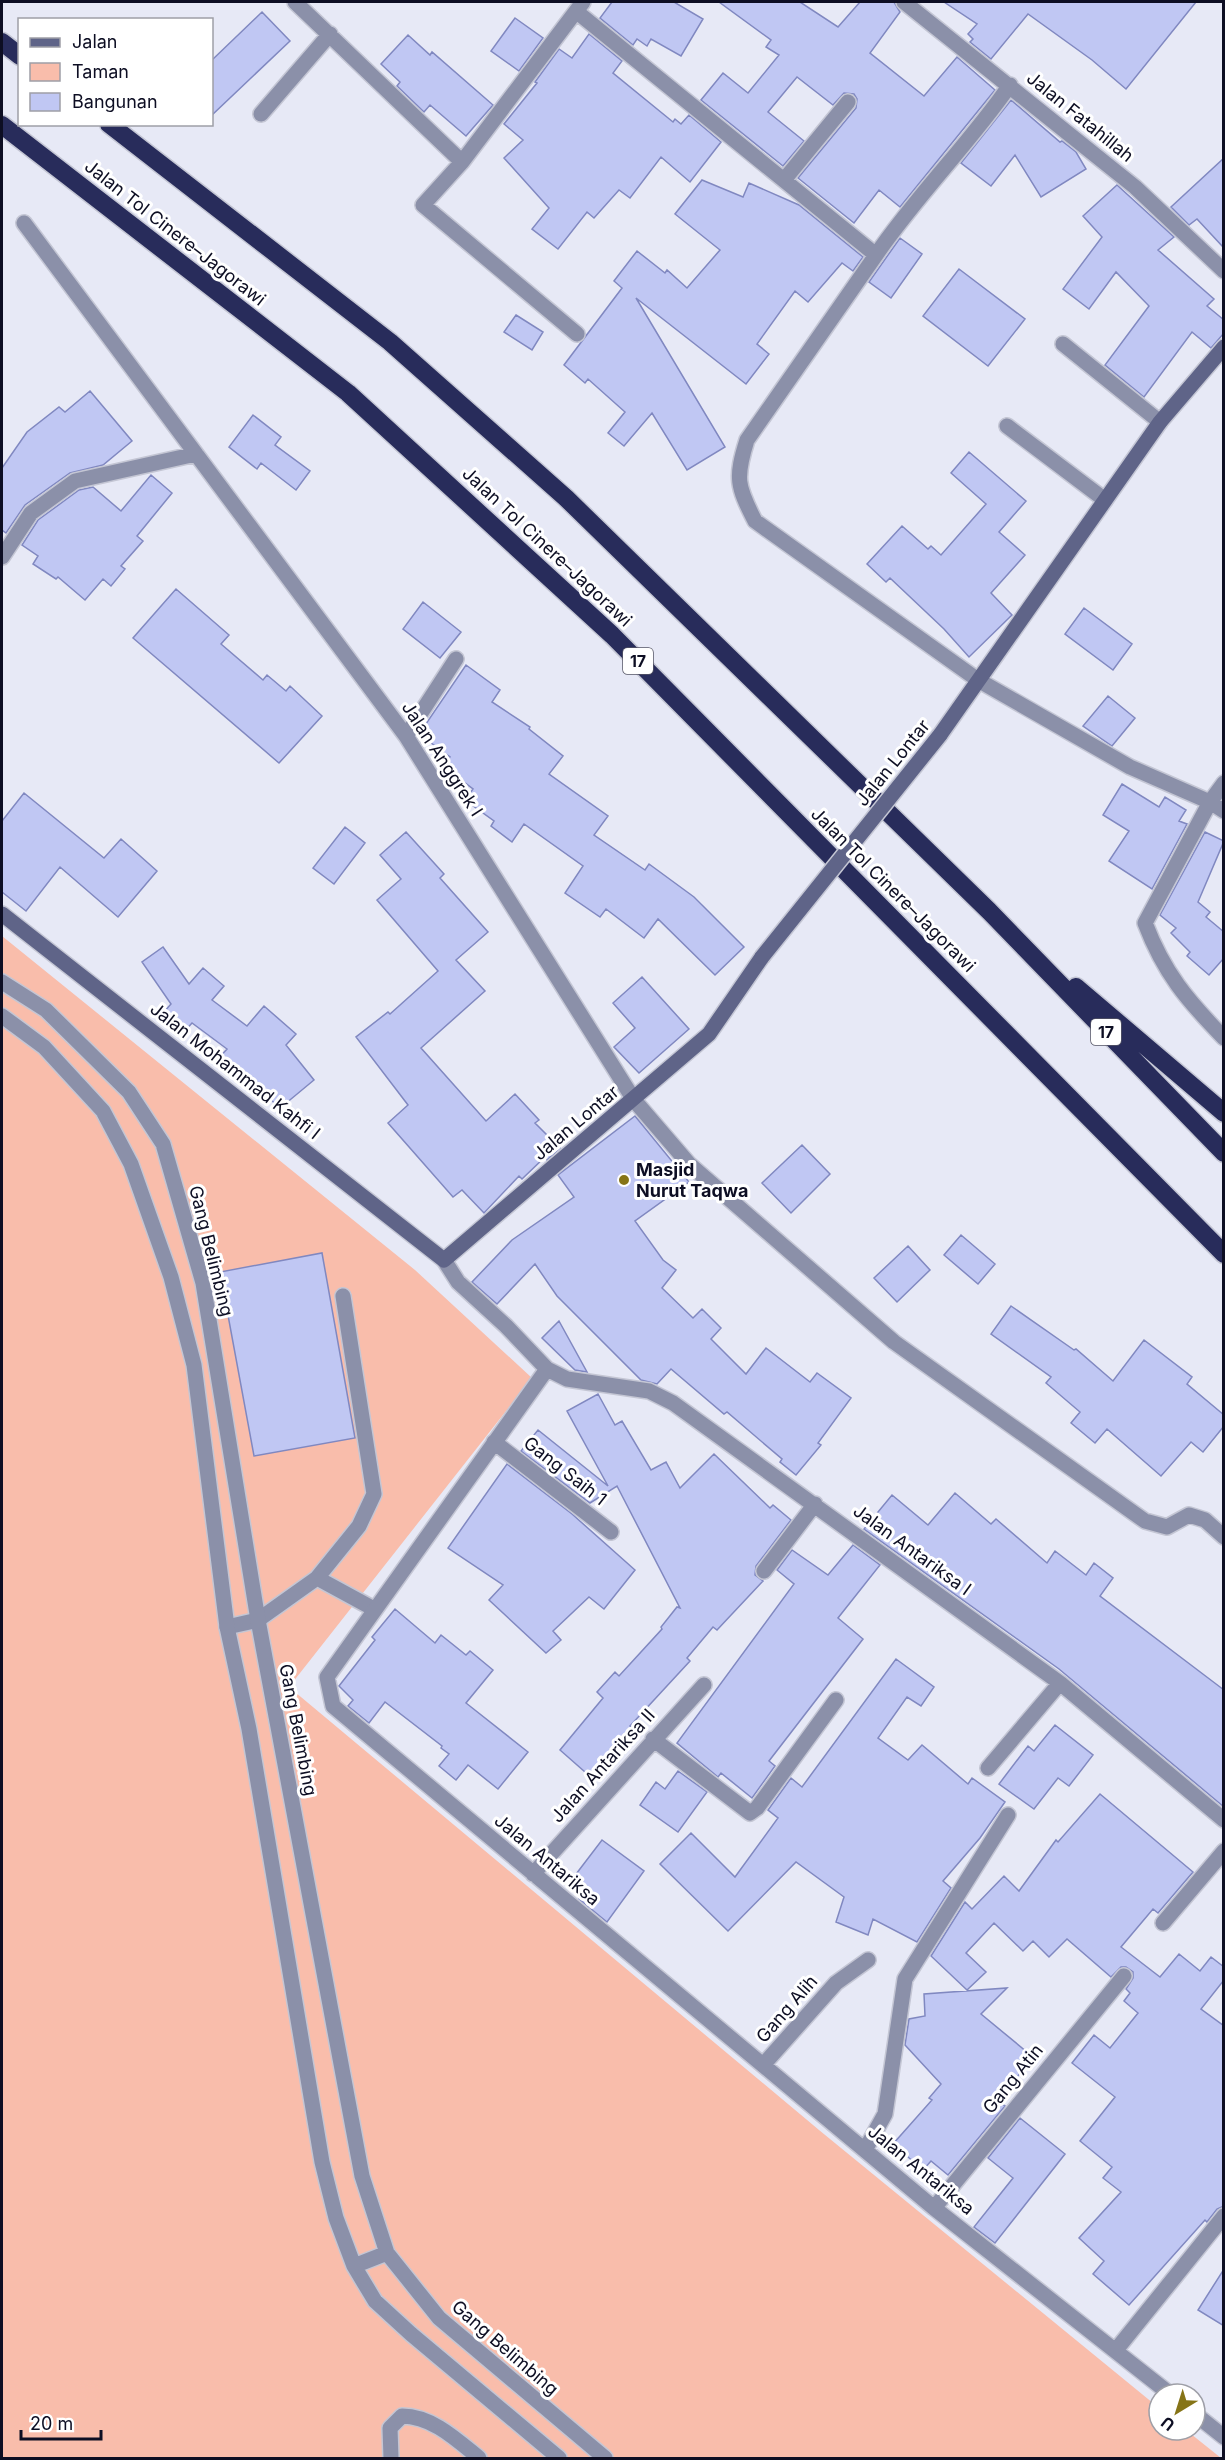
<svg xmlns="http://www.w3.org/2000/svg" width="1225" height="2460" font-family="Inter,sans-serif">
  <rect width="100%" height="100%" fill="#e7e9f6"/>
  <path fill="#f9bdab" d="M2,936L415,1270L532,1378L289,1687L819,2130L1159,2408V2430H1186L1221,2458H2Z"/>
  <path fill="#c0c7f3" stroke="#8088c0" stroke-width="1.5" d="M612,2H674L703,19L681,56L651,39L647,46L637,39L633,45L600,18Z
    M719,2H800L838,27L860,2H894L900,12L870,53L924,96L957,57L995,90L900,207L879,190L854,223L798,178L856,108L857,99L854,94L844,93L833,105L797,77L768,112L804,141L783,166L701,100L723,73L748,93L779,55L766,47L771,40Z
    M944,2H1196L1126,89L1092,60L1028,14L991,59L970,42L973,39L968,34L977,24Z
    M262,12L290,41L212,115V60Z
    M515,18L543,38L519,71L491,51Z
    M589,34L622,61L613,73L673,122L675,119L681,124L689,115L721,142L690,182L661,157L630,198L619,190L594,218L587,212L558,249L532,229L549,208L504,158L523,140L504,124L537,83L535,82L559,49L572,58Z
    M408,35L430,55L432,52L493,105L466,136L430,105L424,112L397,86L400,82L381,64Z
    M1011,100L1060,142L1062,141L1076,152L1086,169L1041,197L1015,155L991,186L961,163Z
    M1224,158V248L1197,219L1189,225L1171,207Z
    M702,180L743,197L749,183L799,205L863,257L853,271L842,263L808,302L795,291L757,344L769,354L746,384L636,298L725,447L687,470L652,413L624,446L608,433L625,412L588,379L585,383L564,365L622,288L614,281L637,251L665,273L667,270L687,288L720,250L675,214Z
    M1117,185L1174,237L1158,250L1214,299L1207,306L1224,320V333L1211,348L1192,332L1144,397L1105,365L1149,306L1116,272L1089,309L1063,289L1102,237L1083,216Z
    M900,238L922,254L891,298L869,282Z
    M959,269L1025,319L988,366L923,316Z
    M516,315L543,332L532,350L504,332Z
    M90,391L132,441L103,465L70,473L25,505L6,533L2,530V468L27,432L59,407L65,412Z
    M253,415L281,437L275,445L310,471L296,490L261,463L257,469L229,447Z
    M969,452L1026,501L999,532L1025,555L991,593L1012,615L969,657L944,629L890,578L886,582L867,564L902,526L928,549L931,546L941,555L986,504L951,473Z
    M151,475L172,493L137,536L143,541L121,566L125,569L111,586L103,579L85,600L58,577L56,579L33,564L38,556L22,545L38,520L79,490L93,487L121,511Z
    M176,589L229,635L221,644L263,680L267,675L286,691L290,686L322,716L279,763L133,638Z
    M423,602L461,632L440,658L403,629Z
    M1084,608L1132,644L1113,670L1065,634Z
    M466,665L500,690L492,702L530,727L529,729L563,756L549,774L608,816L594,835L645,870L649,864L694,897L744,947L715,975L658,919L644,938L606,909L600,917L565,893L583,866L524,824L512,842L491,826L494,821L465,800L473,789L443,766L450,757L419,734Z
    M1108,696L1135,718L1112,746L1083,726Z
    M1122,784L1159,807L1165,797L1186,810L1179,821L1187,824L1152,889L1109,861L1129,831L1103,815Z
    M24,793L104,858L121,839L157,871L118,917L60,867L26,911L2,892V821Z
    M345,827L365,843L334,884L313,868Z
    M406,832L444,874L440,878L488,932L456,960L485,991L421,1048L486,1121L515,1094L539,1120L535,1123L560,1148L547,1160L545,1157L522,1179L519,1176L484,1213L462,1190L453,1197L388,1123L408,1105L356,1037L388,1012L390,1014L438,971L377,900L401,879L380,855Z
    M1205,832L1224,841L1198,902L1210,912L1206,917L1224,932V958L1209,975L1187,956L1190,952L1171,933L1176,928L1160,915Z
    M163,947L189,984L203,968L224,986L212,1000L247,1026L264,1006L296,1034L286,1045L314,1080L279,1109L255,1080L248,1088L216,1061L227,1049L192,1023L184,1032L163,1013L171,1004L142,962Z
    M642,977L689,1029L639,1073L614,1047L635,1028L613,1003Z
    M635,1116L689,1182L635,1221L663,1260L676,1270L662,1288L693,1318L702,1309L721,1328L711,1339L746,1374L766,1348L810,1382L817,1373L851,1398L818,1443L821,1445L796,1475L780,1462L782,1459L727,1412L724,1414L671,1369L657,1384L641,1380L557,1296L535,1264L497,1304L472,1282L512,1240L574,1197L558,1175Z
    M802,1145L830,1174L791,1213L762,1183Z
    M961,1235L995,1264L978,1284L944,1255Z
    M908,1246L930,1270L897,1302L874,1278Z
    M322,1253L355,1438L254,1456L220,1272Z
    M1011,1306L1074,1350L1076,1349L1113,1381L1144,1340L1192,1377L1187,1384L1224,1415V1426L1203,1452L1191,1442L1161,1476L1107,1429L1095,1443L1071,1423L1080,1412L1046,1383L1051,1377L991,1334Z
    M559,1321L587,1372L575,1370L542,1338Z
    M598,1394L615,1425L622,1421L651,1470L666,1462L680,1488L714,1454L770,1508L773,1505L791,1520L756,1566L755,1575L763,1581L717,1630L713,1627L687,1658L690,1661L630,1726L634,1730L593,1779L560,1750L603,1698L597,1692L615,1672L619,1676L662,1629L661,1627L677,1607L680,1608L617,1486L590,1503L521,1451L538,1430L608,1486L567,1411Z
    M507,1464L572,1514L635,1570L604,1609L589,1597L553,1631L561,1640L546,1653L489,1600L503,1585L448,1548Z
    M955,1493L991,1524L996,1519L1047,1563L1055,1551L1086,1575L1094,1563L1113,1578L1100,1596L1224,1690V1807L1059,1669L864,1529L892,1495L928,1525Z
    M853,1545L880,1565L838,1618L863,1639L769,1761L775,1766L752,1798L721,1773L718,1777L677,1743L794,1584L777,1570L792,1550L828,1575Z
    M395,1609L435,1643L441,1635L466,1655L470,1651L493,1670L466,1703L528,1752L498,1789L468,1765L456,1780L439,1766L449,1754L441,1748L442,1746L385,1702L369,1723L348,1706L353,1700L339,1686L375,1640L372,1637Z
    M896,1659L934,1687L921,1706L907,1697L878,1738L908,1760L922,1745L968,1784L972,1778L1005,1802L980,1838L943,1881L951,1888L917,1942L873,1919L868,1935L836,1922L844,1897L796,1862L728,1931L660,1864L691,1833L735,1877L778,1818L768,1810L791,1778L802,1787Z
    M1055,1725L1093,1755L1069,1786L1058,1778L1034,1809L999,1784L1028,1746L1034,1751Z
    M678,1771L707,1792L678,1832L640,1805L656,1782L665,1789Z
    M1100,1794L1193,1872L1158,1913L1153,1909L1121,1947L1160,1977L1179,1954L1200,1971L1211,1957L1224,1967V1980L1201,2009L1224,2026V2206L1217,2209L1207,2222L1205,2220L1129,2305L1093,2274L1104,2261L1079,2238L1121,2192L1103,2178L1112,2167L1080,2141L1115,2097L1072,2063L1094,2035L1110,2048L1138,2013L1124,2001L1130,1993L1126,1989L1133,1978V1972L1126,1967H1121L1111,1977L1067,1939L1049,1957L1033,1941L1023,1951L994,1923L966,1953L986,1972L967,1990L931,1956L965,1902L972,1909L1004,1876L1019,1891L1056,1840L1058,1842Z
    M602,1840L644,1871L607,1922L579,1899L584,1894L570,1882Z
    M1007,1988L981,2014L1033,2057L998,2101L1005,2106L948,2175L931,2161L923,2170L893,2144L932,2100L929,2098L941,2084L905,2045L909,2019L925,2016L924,1994Z
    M1020,2118L1065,2154L995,2243L974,2227L1013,2178L988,2158Z
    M1224,2269V2326L1198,2310Z"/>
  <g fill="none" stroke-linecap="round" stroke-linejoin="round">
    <defs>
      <path id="lane" d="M317,1578L374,1609
        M227,1627L258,1620L317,1578L359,1526L374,1494L343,1296
        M391,2458L390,2428L402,2416C432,2416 457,2440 479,2458"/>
      <path id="street" d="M295,2L462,162
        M904,2L1135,187L1224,271
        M577,12L876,255C917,195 969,144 1010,85
        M261,114L330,34
        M784,180L848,102
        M24,223L406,736L634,1100L689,1164L894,1342L1145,1521L1167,1527L1189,1515L1205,1520L1224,1537
        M876,255L747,440C735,478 737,486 755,521L978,680L1130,767L1210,802L1224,811
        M577,334L423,205L462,162L583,2
        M1063,344L1160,422
        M1007,426L1105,500
        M2,557L31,513L75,481L196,454
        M406,736L456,659
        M1224,783L1210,802L1145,923C1164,973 1187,1000 1224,1038
        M2,982L46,1010L129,1092L163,1144L203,1283L258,1620L362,2176L387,2253L439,2318L605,2458
        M2,1016L44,1047L103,1111L131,1164L171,1277L194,1365L227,1627L249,1729L322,2162L336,2218L354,2266L375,2301L411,2334L559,2458
        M444,1260L458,1282L506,1326L547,1369L567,1379L649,1391L673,1403L1060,1683L1224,1820
        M547,1369L327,1677L333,1706L934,2208L1170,2394
        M494,1442L611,1532
        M764,1571L815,1504
        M653,1739L750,1813L757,1808L836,1700
        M988,1768L1060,1683
        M533,1874L704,1685
        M1163,1923L1224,1851
        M764,2064L836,1983L868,1960
        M865,2150L885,2114L905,1979L1008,1815
        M934,2208L1124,1976
        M354,2266L387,2253
        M1116,2350L1224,2216
        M1195,2414L1224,2437"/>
      <path id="secondary" d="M940,735L1160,422L1224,347
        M2,914L444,1260L709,1034L762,957"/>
      <path id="highway" d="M2,42L20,56
        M109,124L390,342L566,498L989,911L1224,1153
        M2,125L348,393L612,635L1224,1254
        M1076,987L1224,1113"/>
    </defs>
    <use href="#lane" stroke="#c4c6d4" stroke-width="18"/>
    <use href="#street" stroke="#c4c6d4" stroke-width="18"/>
    <use href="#secondary" stroke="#c4c6d4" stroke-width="18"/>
    <use href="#highway" stroke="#c4c6d4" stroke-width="21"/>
    <use href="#lane" stroke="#8b90a9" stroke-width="15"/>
    <use href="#street" stroke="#8b90a9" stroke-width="15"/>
    <use href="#secondary" stroke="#5f6488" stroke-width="15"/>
    <use href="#highway" stroke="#282c5b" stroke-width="18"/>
    <defs>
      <path id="secondary-bridge" d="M762,957L940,735"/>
    </defs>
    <use href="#secondary-bridge" stroke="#c4c6d4" stroke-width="18" stroke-linecap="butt"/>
    <use href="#secondary-bridge" stroke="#5f6488" stroke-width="15"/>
  </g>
  <circle fill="#867417" stroke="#fff" stroke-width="2" cx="624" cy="1180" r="6"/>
  <g text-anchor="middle" stroke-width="6" stroke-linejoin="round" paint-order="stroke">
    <g fill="#fff" stroke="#565665" stroke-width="1.5">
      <rect x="623" y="648" width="30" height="26" rx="4.5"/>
      <rect x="1091" y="1019" width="30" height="26" rx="4.5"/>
    </g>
    <g font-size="16" font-weight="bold" fill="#0d0e23">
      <text x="638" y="667">17</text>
      <text x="1106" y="1038">17</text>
    </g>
    <g font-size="18" fill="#0d0e23" stroke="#fff">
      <text transform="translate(1080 117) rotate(39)" y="6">Jalan Fatahillah</text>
      <text transform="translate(175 233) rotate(38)" y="6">Jalan Tol Cinere–Jagorawi</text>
      <text transform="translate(547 547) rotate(43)" y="6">Jalan Tol Cinere–Jagorawi</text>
      <text transform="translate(442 759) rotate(57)" y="6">Jalan Anggrek I</text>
      <text transform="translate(893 763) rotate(-51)" y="6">Jalan Lontar</text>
      <text transform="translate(893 890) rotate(45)" y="6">Jalan Tol Cinere–Jagorawi</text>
      <text transform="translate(235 1071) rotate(38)" y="6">Jalan Mohammad Kahfi I</text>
      <text transform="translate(576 1123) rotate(-40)" y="6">Jalan Lontar</text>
      <text transform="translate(211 1251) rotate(76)" y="6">Gang Belimbing</text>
      <text transform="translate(565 1471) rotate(38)" y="6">Gang Saih 1</text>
      <text transform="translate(912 1550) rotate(36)" y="6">Jalan Antariksa I</text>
      <text transform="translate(298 1730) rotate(79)" y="6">Gang Belimbing</text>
      <text transform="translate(603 1766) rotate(-48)" y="6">Jalan Antariksa II</text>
      <text transform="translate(547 1860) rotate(40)" y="6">Jalan Antariksa</text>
      <text transform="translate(787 2009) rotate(-49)" y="6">Gang Alih</text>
      <text transform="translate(1013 2079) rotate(-51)" y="6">Gang Atin</text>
      <text transform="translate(921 2170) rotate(39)" y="6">Jalan Antariksa</text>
      <text transform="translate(505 2348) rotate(41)" y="6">Gang Belimbing</text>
    </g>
    <g font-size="18" font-weight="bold" fill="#0d0e23" stroke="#fff" text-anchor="start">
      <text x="636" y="1176">Masjid<tspan x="636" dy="21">Nurut Taqwa</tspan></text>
    </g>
  </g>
  <rect width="1225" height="2460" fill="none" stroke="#0d0e23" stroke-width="6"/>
  <rect x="18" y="18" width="195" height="108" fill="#ffffff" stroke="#9e9fa7" stroke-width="1.5"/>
  <rect x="30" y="38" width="30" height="9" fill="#5f6488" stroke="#9e9fa7" stroke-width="1.5"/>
  <text x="72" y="48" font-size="18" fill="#0d0e23">Jalan</text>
  <rect x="30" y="63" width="30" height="18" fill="#f9bdab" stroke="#9e9fa7" stroke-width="1.5"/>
  <text x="72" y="78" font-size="18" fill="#0d0e23">Taman</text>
  <rect x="30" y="93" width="30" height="18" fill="#c0c7f3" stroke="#9e9fa7" stroke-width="1.5"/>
  <text x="72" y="108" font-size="18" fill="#0d0e23">Bangunan</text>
  <g transform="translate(1177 2412) rotate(218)"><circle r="28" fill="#ffffff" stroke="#9e9fa7" stroke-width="1.5"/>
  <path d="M0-4.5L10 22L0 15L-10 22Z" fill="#867417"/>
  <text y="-9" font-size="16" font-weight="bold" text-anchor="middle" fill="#0d0e23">U</text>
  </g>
  <path d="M21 2430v9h80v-9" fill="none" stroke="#0d0e23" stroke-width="3"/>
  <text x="30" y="2430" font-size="18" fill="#0d0e23" stroke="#ffffff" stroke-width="4.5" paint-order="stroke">20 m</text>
</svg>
